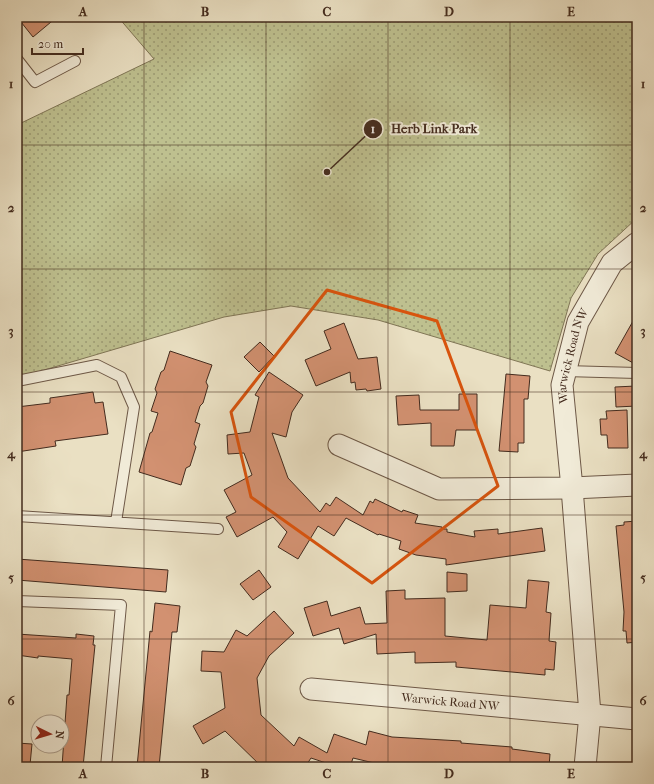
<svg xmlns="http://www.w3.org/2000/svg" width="654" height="784" font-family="'IM FELL French Canon',serif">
  <defs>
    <pattern id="park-dots" width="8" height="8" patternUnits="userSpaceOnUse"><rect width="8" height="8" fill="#bec08f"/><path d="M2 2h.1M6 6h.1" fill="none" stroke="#9c9c74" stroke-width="1.8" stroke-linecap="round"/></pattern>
  </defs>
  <rect width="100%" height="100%" fill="#eae0c3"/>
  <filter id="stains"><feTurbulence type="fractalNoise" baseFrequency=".005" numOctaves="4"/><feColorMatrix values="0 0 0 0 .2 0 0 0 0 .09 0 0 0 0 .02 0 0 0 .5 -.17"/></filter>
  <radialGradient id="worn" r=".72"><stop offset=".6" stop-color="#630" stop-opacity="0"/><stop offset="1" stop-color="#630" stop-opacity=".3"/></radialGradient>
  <path fill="url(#park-dots)" stroke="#807656" d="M118,17H637V218L598,254L571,298L550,371L378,320L291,306L224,317L17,378V125L154,59Z"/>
  <path fill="#d29171" stroke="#432b1e" d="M17,17H57L33,37Z
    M637,314V354L634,352L635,364L615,353Z
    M344,323L358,359L377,357L381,389L367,391L366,389L356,390L355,382L351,383L350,372L316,386L305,360L331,349L324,331Z
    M260,342L274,356L259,372L244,357Z
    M170,351L212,365L206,382L208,386L203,403L200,406L195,422L200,424L194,444L196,447L190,466L186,468L181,485L139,472L150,433L152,432L158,413L151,411L157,393L155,389L161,372L164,370Z
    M269,372L303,395L292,412L286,437L272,433L288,478L320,512L326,503L330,506L336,497L363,515L370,501L373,503L375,499L402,512L403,510L418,515L415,523L442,527V529H447V532L475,537L474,531L498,529V534L542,528L545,551L446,565V559L416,555L399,549L401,541L379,534L378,535L346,518L334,536L318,526L298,559L278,547L287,532L273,517L237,537L226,517L236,512L224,490L252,475L244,453L228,454L227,435L250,432L259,397L255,395Z
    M506,374L530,376L528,399H524V443H518V452L499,451Z
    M636,386L637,406L616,407L615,387Z
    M93,392L95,403L103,402L108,434L55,441L56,446L17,452V407L50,403V398Z
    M459,394H477V430H456L454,446H431V423L398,425L396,396L419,395L420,410H459Z
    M627,410L628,448H608L607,435H601L600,419H607L606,411Z
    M637,521V642L627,643L626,631H623L624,612L616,526L624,525V522Z
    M17,559L168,570L166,592L17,580Z
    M259,570L271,587L253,600L240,584Z
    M447,572L467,574V591L447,592Z
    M528,580L549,582L546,612L551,613L549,641L556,642L554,670L545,669V675L456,667V662L415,663V652L377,654L376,634L344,644L339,628L313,636L304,608L327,601L331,616L360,607L365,624L387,623L386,591L405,590V599L445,598V636L487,640L490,605L526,608Z
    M155,603L180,606L177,632H172L159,767H137L150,631L152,632Z
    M274,611L294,633L269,656L257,678L261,715L294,746L299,737L327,753L334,734L366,745L369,731L392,737L461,741V743L512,747V749L550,754L549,767H391L353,758L350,767H338L311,758L305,767H262L225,731L203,744L193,726L225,708L221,672L201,671L202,651L224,652L236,630L247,636Z
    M17,634L76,638V634L94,636L93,645H95L83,767H62L67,695H69L72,659L38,656V658L17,655Z
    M17,743L32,744L30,765L17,764Z"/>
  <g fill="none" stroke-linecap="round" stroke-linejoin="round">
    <defs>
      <path id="lane" d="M17,59L35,82L75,61
        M565,371L637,373
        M17,381L97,365L121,377L134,407L116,522
        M17,516L218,529
        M17,601L121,605L106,767"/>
      <g id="street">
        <path d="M339,445L439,489L572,488L637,485"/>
        <path id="s1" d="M311,689L637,719"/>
        <path id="s2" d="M585,767L590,714L572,488L562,385L578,322L612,263L637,243"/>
      </g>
    </defs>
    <use href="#lane" stroke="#6d5847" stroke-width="12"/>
    <use href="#street" stroke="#6d5847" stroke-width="23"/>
    <use href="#lane" stroke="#f1ebd8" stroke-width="10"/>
    <use href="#street" stroke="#f1ebd8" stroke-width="21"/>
  </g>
  <path fill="none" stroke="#d8540e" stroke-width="3" stroke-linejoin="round" d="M327,290L437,321L498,486L372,583L251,497L231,412Z"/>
  <path fill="none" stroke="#432b1e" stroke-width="1" stroke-opacity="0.55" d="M144,17V767M266,17V767M388,17V767M510,17V767M17,145H637M17,269H637M17,392H637M17,515H637M17,639H637"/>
  <g text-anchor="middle" stroke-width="4" stroke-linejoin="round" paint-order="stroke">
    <g font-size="12" fill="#432b1e" stroke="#f1ebd8">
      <text dy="4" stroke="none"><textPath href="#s2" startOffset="414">Warwick Road NW</textPath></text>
      <text dy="4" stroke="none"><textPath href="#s1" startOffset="140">Warwick Road NW</textPath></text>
    </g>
  </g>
  <path fill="none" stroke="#432b1e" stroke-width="1.5" d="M327 172L373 129"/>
  <g fill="#432b1e" stroke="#f1ebd8" stroke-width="1.5">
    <circle cx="327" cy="172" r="4"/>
    <circle cx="373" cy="129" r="10"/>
  </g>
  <g font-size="12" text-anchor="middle" font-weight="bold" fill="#fff">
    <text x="373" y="133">1</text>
  </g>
  <g font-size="13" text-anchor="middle" font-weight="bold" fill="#432b1e" stroke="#f1ebd8" stroke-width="4" stroke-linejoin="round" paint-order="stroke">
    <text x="434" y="133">Herb Link Park</text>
  </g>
  <rect width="654" height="784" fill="none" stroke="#eae0c3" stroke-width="44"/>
  <g transform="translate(50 734) rotate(95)"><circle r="19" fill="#f1ebd8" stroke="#ab9e8e"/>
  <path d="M0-3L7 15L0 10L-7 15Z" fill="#8f2418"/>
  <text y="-6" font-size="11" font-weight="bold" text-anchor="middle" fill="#432b1e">N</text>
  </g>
  <path d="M32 48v6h51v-6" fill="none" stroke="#432b1e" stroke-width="2"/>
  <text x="38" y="48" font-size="12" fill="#432b1e" stroke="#f1ebd8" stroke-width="3" paint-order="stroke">20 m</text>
  <rect x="22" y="22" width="610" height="740" fill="none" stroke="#432b1e" stroke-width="1.5"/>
  <g font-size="13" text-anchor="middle" font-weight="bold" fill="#432b1e">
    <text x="83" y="16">A</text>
    <text x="205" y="16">B</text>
    <text x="327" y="16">C</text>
    <text x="449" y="16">D</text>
    <text x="571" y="16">E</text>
    <text x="11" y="88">1</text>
    <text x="643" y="88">1</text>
    <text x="11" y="212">2</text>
    <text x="643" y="212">2</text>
    <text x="11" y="335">3</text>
    <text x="643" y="335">3</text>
    <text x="11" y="458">4</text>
    <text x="643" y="458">4</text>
    <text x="11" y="582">5</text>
    <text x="643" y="582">5</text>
    <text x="11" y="705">6</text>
    <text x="643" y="705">6</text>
    <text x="83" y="778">A</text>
    <text x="205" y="778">B</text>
    <text x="327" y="778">C</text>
    <text x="449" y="778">D</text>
    <text x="571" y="778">E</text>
  </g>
  <rect width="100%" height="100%" filter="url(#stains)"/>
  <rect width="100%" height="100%" fill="url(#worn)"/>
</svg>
